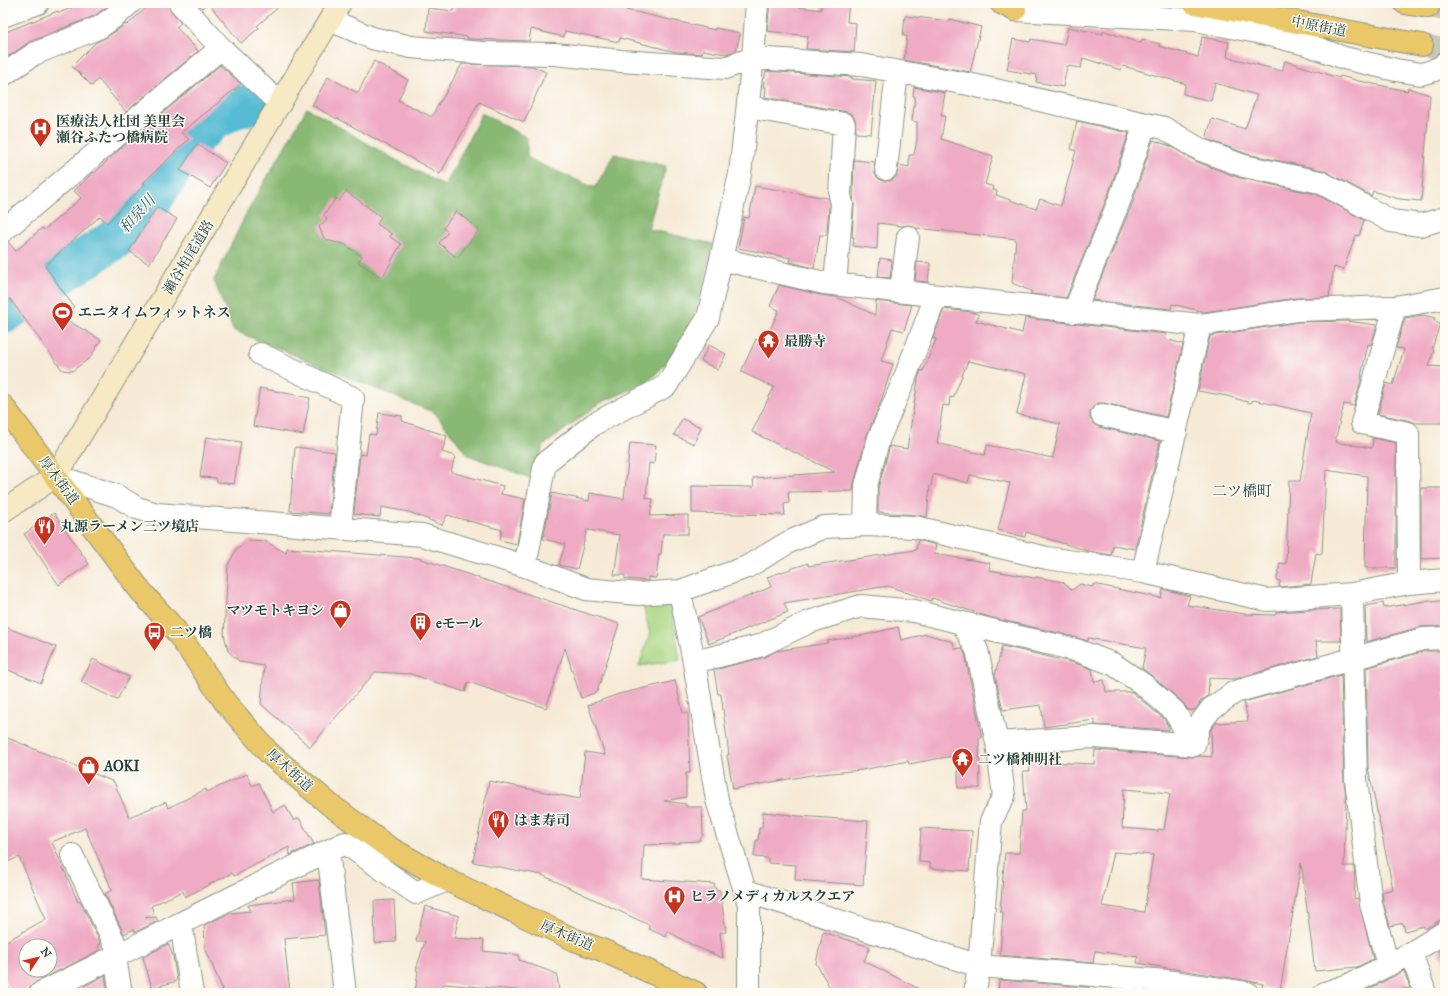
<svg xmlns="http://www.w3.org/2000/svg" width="1448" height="996" font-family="'IM FELL Great Primer','Noto Serif JP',serif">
  <rect width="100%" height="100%" fill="#fdfcf7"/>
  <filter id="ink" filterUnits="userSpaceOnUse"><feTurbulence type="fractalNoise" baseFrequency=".025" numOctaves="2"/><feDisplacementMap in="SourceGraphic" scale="8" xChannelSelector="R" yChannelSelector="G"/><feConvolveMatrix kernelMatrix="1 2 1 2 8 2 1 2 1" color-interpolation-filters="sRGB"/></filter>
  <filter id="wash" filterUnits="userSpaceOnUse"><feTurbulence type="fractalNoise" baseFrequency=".012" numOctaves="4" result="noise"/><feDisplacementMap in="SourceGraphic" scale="16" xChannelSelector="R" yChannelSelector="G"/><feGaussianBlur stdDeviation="0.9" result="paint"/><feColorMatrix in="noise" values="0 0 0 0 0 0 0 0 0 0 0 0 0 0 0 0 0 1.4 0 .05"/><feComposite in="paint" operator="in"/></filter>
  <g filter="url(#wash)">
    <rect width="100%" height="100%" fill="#f6ead6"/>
    <path fill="#abd784" stroke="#658a5c" d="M670,600L680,660L639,666L650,634L642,601Z"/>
    <path fill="#88b872" stroke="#547a53" d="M307,108L394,159L445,186L482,113L527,138V157L540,164L595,188L614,154L666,166L648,229L713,244L705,280L694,316L671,358L648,382L600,403L543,446L533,479L468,455L435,413L233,330L214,280L246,214Z"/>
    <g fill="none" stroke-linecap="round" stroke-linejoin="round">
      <path stroke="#55bbd3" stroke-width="41" d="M3,314L49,282L115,239L152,200L190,141L212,121L233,109L257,102"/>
    </g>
    <g id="blocks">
      <path fill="#efaac4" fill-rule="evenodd" d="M83,3H112L94,16L29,42L11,55L3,58V33L58,11L59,13Z
        M151,3H168L171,11L181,23L176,27L198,51L126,112L98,79L92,86L72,66L95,43L107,37L126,24L127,25Z
        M197,3H283L257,26L259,28L241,43L208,3L202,8Z
        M455,3H628L626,10L715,30V28L740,33L736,51L726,54L703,50L702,54L676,52L620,38L619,42L565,31L564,37L531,29L529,41L471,39H467L468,37L426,31L428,8L454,11Z
        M770,3L821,10V3H849L847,22L856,23L854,52L806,49L808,36L767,31Z
        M905,16L950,21V19L981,27L970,72L904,60L907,36H903Z
        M1068,27L1103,34L1104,31L1141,43L1142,39L1160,44L1159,46L1198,57L1202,37L1229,42L1227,57L1282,71L1285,61L1339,78L1340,76L1359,81L1407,91L1408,88L1430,95L1421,201L1399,199L1373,191L1371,196L1323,170L1247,154L1206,139L1212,119L1245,129L1257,95L1215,83L1211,101L1183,94L1186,84L1123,66L1121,70L1083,58L1081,68L1067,66L1063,87L1036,82L1037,75L1007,70L1013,39L1030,42L1031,39L1064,45Z
        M374,61L408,80L398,100L432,117L440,101H441L462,64L532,66L546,72L524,122L479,102L440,174L337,118V119L312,105L328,77L358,93Z
        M220,65L241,84L181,133L189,139L143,183L145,184L107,223L100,216L45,266L74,307L60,316L101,340L90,358L72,371L62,370L10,299L3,304V243L8,242L16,251L42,228L44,230L81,198L74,191L93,172L94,173L120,149Z
        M766,71L852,77V79L876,81L871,134L856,133L855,119L851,114L847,112L765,97L766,87H763Z
        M914,87L945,93L941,116H945L941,139L993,156L985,184L994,187L993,190L997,191L996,195L1036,209L1040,199L1061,206L1076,151L1071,149L1077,121L1129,133L1108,195L1066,298L1031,294V291L1012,283L1016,239L916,228L909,225L902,226L878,223L877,249L853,246L854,237H852L854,205L853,194L854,160L874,162L875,174L879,179L884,181H891L896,177L899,165L909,167V155H914L917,139V122L912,121L915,96H913Z
        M1153,140L1170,146L1197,162L1240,178L1316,194L1364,220L1359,236L1356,235L1343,270L1334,267L1329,297L1296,298L1205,312L1172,304L1171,309L1092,300L1132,204Z
        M197,144L226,163L210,188L180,170Z
        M755,186L828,198L829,205L827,235H820L814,268L790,262L791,258L738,248L744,217L749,218Z
        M346,191L381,217L377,224L392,234L390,237L401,244L382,278L358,262L362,256L344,244L329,241L324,238L321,232L319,226L327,219L324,215L336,198L339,201Z
        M157,207L177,219L149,264L129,251Z
        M456,211L479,230L457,258L439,243L448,232L443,228Z
        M880,258L892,260L890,278L878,277Z
        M917,262L930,263L928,282L915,281Z
        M779,285L821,295L836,297L875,315L876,301L912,305L904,331L892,328L881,361L893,364L881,401L867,435L854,483L853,491L788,492L789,503L784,504L785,515L692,513V486L754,487L753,478L835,472L752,432L774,387L741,372L756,339L764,343L779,310L770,306Z
        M944,309L972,312L979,315L976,321L1022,333L1025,318L1166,334L1165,339L1183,344L1166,417L1104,403H1098L1093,407L1090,412V419L1094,424L1099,427L1160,441L1135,549L1113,545L1111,555L1088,551L1026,532L1025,537L998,530L1010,483L970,475L968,483L933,474L931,486H930L927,517L916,515L878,512V488L890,446L907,449L918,379L921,370L923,371L936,339L933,338ZM968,361L1026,374L1017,414L1060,424L1053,458L987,445L985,455L937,443L943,405L949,406L950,397L953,398Z
        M1423,315L1435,318L1434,321L1440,324L1432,349L1434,350L1429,366L1445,367V423H1416L1411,421L1378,414L1386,383L1393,385L1404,349L1396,348L1405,318Z
        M1347,321L1377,325L1371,345L1368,344L1361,376H1362L1354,406L1344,404L1335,442L1372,448L1373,438L1396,443V568H1365L1367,476L1326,470L1322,554L1316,553L1311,584L1279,587L1280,581L1277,580L1280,563L1286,564L1289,481H1300L1311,413L1253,400L1251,403L1227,396L1198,391L1210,336L1299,322Z
        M709,345L726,354L718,370L701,361Z
        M260,388L310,398L303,435L253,426Z
        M379,413L402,416V421L447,436L442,452L455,456L451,472L503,486L501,494L525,499L517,544L500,540L502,530L447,515L442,525L409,512L381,507L380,517L354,514L360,454L366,455L369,434L376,435Z
        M682,419L701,427L694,444L674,435Z
        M206,437L241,442L234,484L217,482L216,478L200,477Z
        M630,443L656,445L654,464L649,463L646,498L653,499L650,516L688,515V534H663L661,554H659L656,578L648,577V581L625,579V575H614L620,535L587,530L577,569L559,565L565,544L543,539L552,493L589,501L590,493L624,499Z
        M295,447L335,452L329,514L290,511Z
        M1421,488H1445V558L1421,559Z
        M54,513L89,564L59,585L24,534Z
        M250,540L265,541L286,553L287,548L418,558L619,624L597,692L581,698L565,648L546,708L468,682L465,692L411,674L375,672L310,747L261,704L264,666L240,662L228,651L224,634L228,565L237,548Z
        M918,540L936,545L934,554L990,563L989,570L1035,578L1036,577L1063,582L1072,590L1080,584L1093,587V584L1161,598L1163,589L1190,596L1187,605L1244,614L1275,615L1276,612L1309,610L1340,609L1341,641H1316L1318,656L1234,679L1209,678L1208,696L1201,701L1195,710H1188L1182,702L1152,676L1142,668L1146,648L1088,638V641L1059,633L992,618L932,598L931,601L888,586L784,603L788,612L709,644L698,617L771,587L767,577L808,563V566L916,550Z
        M1431,600L1432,602L1445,600V626L1420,627L1370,641H1366L1365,606L1383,603L1384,608Z
        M3,626L56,647L41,683L3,668Z
        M898,627L901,640L926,634L953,642L955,649L962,648L965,654L982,738H979L980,788H958V755L909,764L908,761L862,770L811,775L733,789L727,755H729L721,694H718L714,670L762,658L776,651L828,643L827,641L865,635Z
        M1002,646L1075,663L1092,669L1094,682L1104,680L1106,692H1132L1164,719L1169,728V730L1095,725V720L1044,727L1041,705L1003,710L995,675Z
        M1425,651H1445V920L1438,921L1425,929L1423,926L1405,931L1403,923L1390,926L1383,902L1382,892L1393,889L1368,767L1366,668Z
        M93,659L129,677L117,700L81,682Z
        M1341,675L1344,780L1346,798L1344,866H1354L1355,878L1354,899L1358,898L1373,959L1357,967L1315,971L1301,863L1280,991L1262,988L1263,984L1249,981L1137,963L1138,957L1095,951L1093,963L1000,955L1003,912H1000L1005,853H1019L1022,811H1026L1023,771H1030L1028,754L1047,753V762L1094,764L1095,750L1193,757L1200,756L1212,757L1211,730L1216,723L1248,721L1244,702ZM1124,789L1170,793L1164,830L1158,829V831L1122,828ZM1114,852L1153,855L1144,912L1102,906Z
        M675,681L683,713H688L690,773H686V797L664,801L686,804V807H702L703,835L699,841L682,842L678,844L644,845L642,879L714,884L716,890H720L726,932L720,933L723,958L692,945L667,931L666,937L649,929V925L542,875L473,862L489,781L580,799L585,752L605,755L588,705L619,694Z
        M3,736L114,782L129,817L166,802L168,808L206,789L207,792L247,774L252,786L259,783L273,812L285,805L294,821L299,818L314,844L290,855L289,847L234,876L232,873L185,897L183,891L151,906L154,913L145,918L156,917L158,921L135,932L134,929L124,934L105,894L112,890L85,828L52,842L78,902L80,901L101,944L98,946L100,950L36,982L31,986L29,989L22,993H11L3,977V943L46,919L19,857L3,864ZM26,946H50V970H26Z
        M763,812L799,816L868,821L863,885L795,880L796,865L768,863V858L754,857L756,840H758L759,828H762Z
        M921,828L972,831L969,871L930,868V863L919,862Z
        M319,880L325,935L284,939L290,993H224L205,948L204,925L230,913L251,911L248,905L295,899L293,883Z
        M394,900L396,942L375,943L374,901Z
        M425,906L459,916L454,938L484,940L483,951L519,955V960L557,974L559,993H539V992L444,984L437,993H415L418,971L416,970L425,941H416Z
        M823,932L870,947L864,961L927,993H833L816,963Z
        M168,944L173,956L177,981L152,988L143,957Z
        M1445,947V962L1438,951Z
        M1404,971L1410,988L1381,993H1361Z
        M105,975L108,993H85L84,986Z
        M999,980L1089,987L1088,993H998Z"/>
    </g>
  </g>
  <g filter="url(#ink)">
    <use href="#blocks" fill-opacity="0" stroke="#8a9485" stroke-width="1"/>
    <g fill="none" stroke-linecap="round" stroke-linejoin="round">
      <path stroke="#cbc7b6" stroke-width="22" stroke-dasharray="22 11" stroke-linecap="butt" d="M1428,7L1445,10
        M1422,45L1445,49"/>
      <defs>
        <path id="street" d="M180,3L221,48
          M1015,10L1195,20L1257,32L1306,44L1344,58L1396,70L1421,74L1432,71L1443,66L1445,63
          M3,16L38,3
          M330,20L372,38L411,47L483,53L555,54L621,61L725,68L753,58L861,65L968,84L1164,128L1201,150L1244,166L1320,182L1391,221L1421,225L1445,218
          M3,75L34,54L100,27L118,14L130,3
          M748,107L844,124L840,195L842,204L835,284
          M886,169L897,72
          M3,231L221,48L280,104
          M721,259L824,283L1200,325L1298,310L1395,307L1445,298
          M901,291L908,237
          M1395,307L1362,423L1408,433L1409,583
          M1074,312L1120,199L1145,124
          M260,354L353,398L340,528
          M1102,415L1176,432
          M56,476L117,496L137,508L157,514L422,535L525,566L586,589L638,594L680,591L747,567L789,542L824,527L865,525L915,527L1047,558L1143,572L1267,600L1352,594L1409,583L1445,580
          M865,525L866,486L879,438L902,385L936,296
          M525,566L545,463L594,424L666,386L708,318L740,174L753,58L757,3
          M1143,572L1200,325
          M680,591L694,662L717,800L749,904V993
          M1352,594L1356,780L1371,904L1388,965
          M962,623L977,650L997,743L1004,796L991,821L979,966L975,993
          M694,662L759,646L809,622L861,606L914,611L1019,637L1056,645L1079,651L1113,664L1144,685L1174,711L1194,745L1199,725L1211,709L1235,692L1405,644L1423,639L1445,638
          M997,743L1094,737L1194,745
          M328,851L345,993
          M72,855L120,954
          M746,891L979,966L1166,981L1247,993
          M181,924L192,993
          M1411,953L1425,993
          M115,958L121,993
          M41,993C143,944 242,890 345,843L416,893L447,880
          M1325,993L1349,985L1411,953L1445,932"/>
        <path id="secondary" d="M3,511L56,476L340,3"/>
        <path id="primary" d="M1001,3L1015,10
          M1194,3L1422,45
          M1405,3L1428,7
          M3,406L139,589L176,631L225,702L269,753L329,804L388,847L447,880L575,940L602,950L696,993"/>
      </defs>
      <use href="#street" stroke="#8a9485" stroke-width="24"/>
      <use href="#secondary" stroke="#8a9485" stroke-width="24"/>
      <use href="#primary" stroke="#8a9485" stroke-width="24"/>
      <use href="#street" stroke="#fff" stroke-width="22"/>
      <use href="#secondary" stroke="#f7e9c3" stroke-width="22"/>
      <use href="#primary" stroke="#eac769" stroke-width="22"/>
    </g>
  </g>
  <defs>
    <symbol id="hospital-pin" viewBox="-11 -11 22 30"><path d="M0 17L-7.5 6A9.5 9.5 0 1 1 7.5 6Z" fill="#c8321e" stroke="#fdfcf7"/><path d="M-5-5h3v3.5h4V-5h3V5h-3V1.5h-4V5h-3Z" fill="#fff"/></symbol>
    <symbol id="stadium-pin" viewBox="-11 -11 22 30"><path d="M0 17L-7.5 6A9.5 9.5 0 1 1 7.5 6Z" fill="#c8321e" stroke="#fdfcf7"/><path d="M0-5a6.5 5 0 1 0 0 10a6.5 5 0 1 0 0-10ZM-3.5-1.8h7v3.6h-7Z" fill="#fff"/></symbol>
    <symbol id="temple-pin" viewBox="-11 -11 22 30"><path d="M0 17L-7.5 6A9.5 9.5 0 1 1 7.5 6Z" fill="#c8321e" stroke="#fdfcf7"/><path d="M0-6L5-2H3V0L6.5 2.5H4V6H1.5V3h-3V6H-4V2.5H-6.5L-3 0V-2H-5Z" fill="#fff"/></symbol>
    <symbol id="restaurant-pin" viewBox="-11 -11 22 30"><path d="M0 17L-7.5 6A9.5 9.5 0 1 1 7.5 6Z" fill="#c8321e" stroke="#fdfcf7"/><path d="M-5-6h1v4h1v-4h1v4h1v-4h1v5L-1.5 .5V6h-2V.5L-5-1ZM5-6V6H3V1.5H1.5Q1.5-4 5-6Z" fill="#fff"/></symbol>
    <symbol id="shop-pin" viewBox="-11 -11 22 30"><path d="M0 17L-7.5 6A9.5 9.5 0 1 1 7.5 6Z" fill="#c8321e" stroke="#fdfcf7"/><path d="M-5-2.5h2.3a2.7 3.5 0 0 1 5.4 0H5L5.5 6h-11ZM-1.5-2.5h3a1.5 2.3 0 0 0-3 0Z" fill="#fff"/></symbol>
    <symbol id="building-pin" viewBox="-11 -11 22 30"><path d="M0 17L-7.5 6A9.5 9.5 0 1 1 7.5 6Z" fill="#c8321e" stroke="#fdfcf7"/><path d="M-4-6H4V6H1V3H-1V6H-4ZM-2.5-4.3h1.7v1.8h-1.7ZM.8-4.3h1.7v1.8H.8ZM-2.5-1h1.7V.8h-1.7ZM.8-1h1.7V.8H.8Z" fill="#fff"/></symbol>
    <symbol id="bus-pin" viewBox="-11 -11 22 30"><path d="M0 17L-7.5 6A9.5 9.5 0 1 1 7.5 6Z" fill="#c8321e" stroke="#fdfcf7"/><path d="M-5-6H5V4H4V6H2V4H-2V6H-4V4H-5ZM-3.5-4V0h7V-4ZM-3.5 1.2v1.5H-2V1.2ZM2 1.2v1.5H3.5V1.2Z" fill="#fff"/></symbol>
  </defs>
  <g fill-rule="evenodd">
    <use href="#hospital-pin" x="28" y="116" width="25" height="34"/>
    <use href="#stadium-pin" x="50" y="300" width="25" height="34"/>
    <use href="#temple-pin" x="756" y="328" width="25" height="34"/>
    <use href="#restaurant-pin" x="32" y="514" width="25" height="34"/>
    <use href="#shop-pin" x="328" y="598" width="25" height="34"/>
    <use href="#building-pin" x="408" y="610" width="25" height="34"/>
    <use href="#bus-pin" x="142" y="620" width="25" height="34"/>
    <use href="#temple-pin" x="950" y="746" width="25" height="34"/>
    <use href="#shop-pin" x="76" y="754" width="25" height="34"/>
    <use href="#restaurant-pin" x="486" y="808" width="25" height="34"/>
    <use href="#hospital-pin" x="662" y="884" width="25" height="34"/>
  </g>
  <g text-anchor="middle" stroke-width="3" stroke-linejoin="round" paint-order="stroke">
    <g font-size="14" fill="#1f3d34" stroke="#fdfcf7">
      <text transform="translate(1319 26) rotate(11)" y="5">中原街道</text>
      <text transform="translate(188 257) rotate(-59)" y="5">瀬谷柏尾道路</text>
      <text transform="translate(59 480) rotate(53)" y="5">厚木街道</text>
      <text transform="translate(290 770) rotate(42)" y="5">厚木街道</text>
      <text transform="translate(567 935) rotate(23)" y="5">厚木街道</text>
    </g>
    <g font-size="14" font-weight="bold" fill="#1f3d34" stroke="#fdfcf7" text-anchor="start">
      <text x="56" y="126">医療法人社団 美里会<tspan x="56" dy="16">瀬谷ふたつ橋病院</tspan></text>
      <text x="78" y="317">エニタイムフィットネス</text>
      <text x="784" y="346">最勝寺</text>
      <text x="60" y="531">丸源ラーメン三ツ境店</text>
      <text x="324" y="615" text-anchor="end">マツモトキヨシ</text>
      <text x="436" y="628">eモール</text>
      <text x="170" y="637">二ツ橋</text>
      <text x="978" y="764">二ツ橋神明社</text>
      <text x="104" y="771">AOKI</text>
      <text x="514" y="825">はま寿司</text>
      <text x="690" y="901">ヒラノメディカルスクエア</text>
    </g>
    <g font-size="15" font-style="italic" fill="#2f6364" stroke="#fdfcf7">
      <text transform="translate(137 214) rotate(-48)" y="5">和泉川</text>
    </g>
    <g font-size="15" fill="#1f3d34" stroke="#fdfcf7">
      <text x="1242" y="496">二ツ橋町</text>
    </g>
  </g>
  <rect width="1448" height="996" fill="none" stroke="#fdfcf7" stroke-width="16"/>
  <g transform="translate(38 958) rotate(55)"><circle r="19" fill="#fdfcf7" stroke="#a4b0a9"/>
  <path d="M0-3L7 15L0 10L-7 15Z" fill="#c8321e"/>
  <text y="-6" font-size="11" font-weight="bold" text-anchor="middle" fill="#1f3d34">N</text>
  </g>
</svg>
